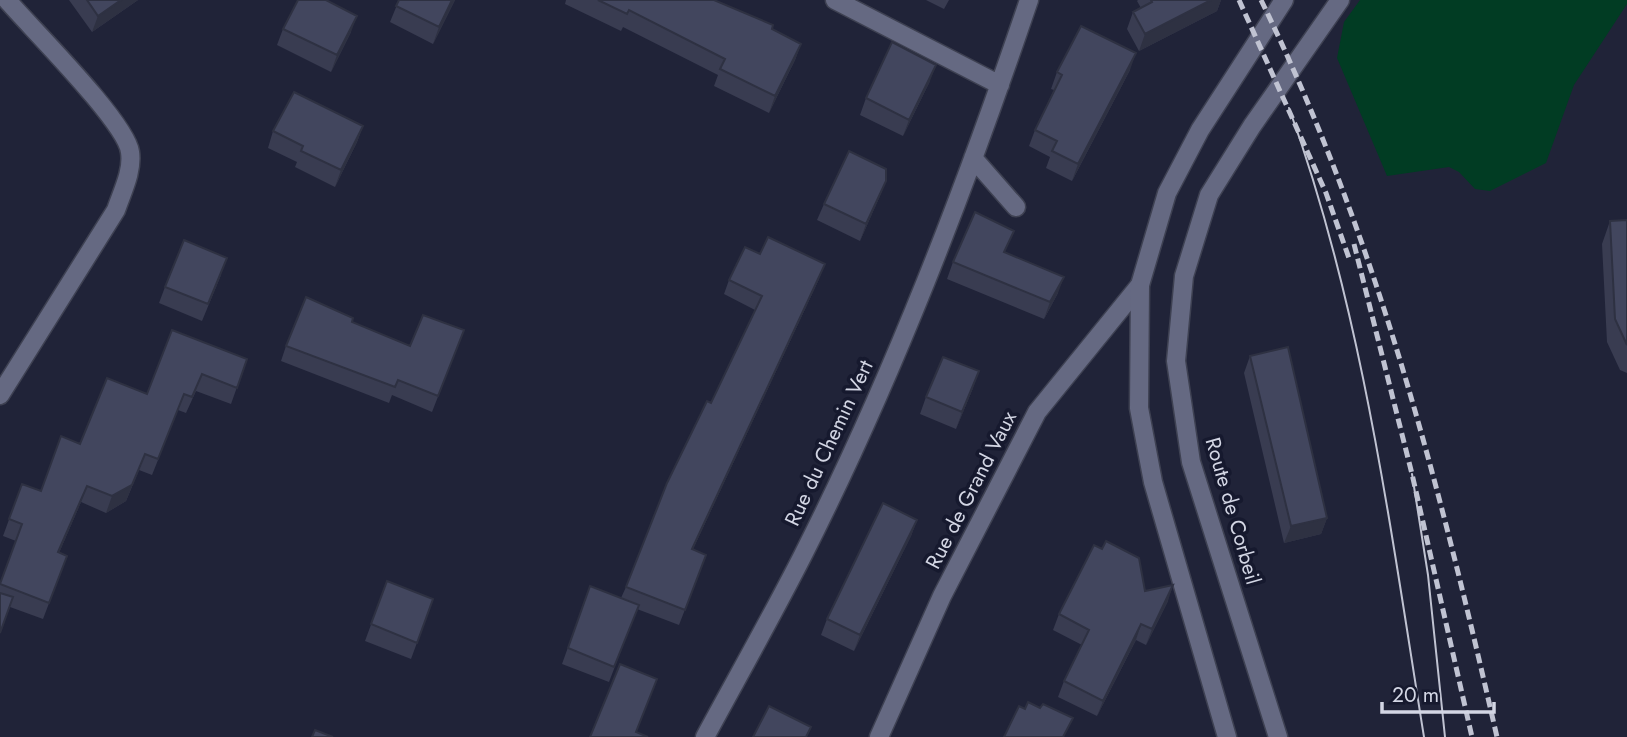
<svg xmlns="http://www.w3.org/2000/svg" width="1627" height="737" font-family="Jost,sans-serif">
  <rect width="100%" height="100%" fill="#202338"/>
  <path fill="#013c23" d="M1360,0H1627V4L1574,85L1546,163L1490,191L1475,189L1459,172L1449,167L1387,176L1337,58L1344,22Z"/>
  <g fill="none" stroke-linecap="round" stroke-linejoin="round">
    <defs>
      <path id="minor" d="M835,0L1000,85
        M973,158L1016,207
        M0,395L116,210C122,192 133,171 130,152C126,122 31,28 7,0
        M705,737C738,676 772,616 803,555C893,377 965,189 1029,0
        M879,737L942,596L1037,412L1140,285"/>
      <path id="secondary" d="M1227,737L1153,482L1139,408L1140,285L1167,193L1200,130L1284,0
        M1278,737L1191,462L1176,361L1184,276L1209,195L1252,126L1340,0"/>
    </defs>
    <use href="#minor" stroke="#3e4152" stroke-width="21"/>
    <use href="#secondary" stroke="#3e4152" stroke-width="21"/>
    <use href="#minor" stroke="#656982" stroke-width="18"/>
    <use href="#secondary" stroke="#656982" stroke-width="18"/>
    <path stroke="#c0c3d2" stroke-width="2" d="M1289,108C1362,309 1390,526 1424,737
      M1412,474L1428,575L1445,737"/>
    <path stroke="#c0c3d2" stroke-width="5" stroke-dasharray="10 5" stroke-linecap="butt" d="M1239,0L1326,193L1350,261
      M1261,0C1376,235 1439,483 1497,737
      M1354,244L1412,474L1472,737"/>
  </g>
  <path fill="#393c51" d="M69,0H138L92,32Z
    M399,0H455L433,44L390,22Z
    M566,0H714L801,44L795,60L769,113L714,86L718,75L623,27L621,31L565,4Z
    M926,0H949L944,9Z
    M1138,0H1221L1217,11L1139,51L1127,29L1133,12L1141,8L1137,1Z
    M283,29L351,32L331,72L277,45Z
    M1130,70L1072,181L1046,168L1050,157L1029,146L1035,130L1054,90L1051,89L1057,72Z
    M930,81L903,136L860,115L866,98Z
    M363,126L357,142L335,187L295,167L297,162L268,148L273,131Z
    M886,181L879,198L860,241L817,220L824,204Z
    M1627,220V373L1620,370L1607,342L1602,244L1610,221Z
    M1006,253L1058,293L1044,319L947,279L953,262Z
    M760,254L819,279L693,549L706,555L679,625L637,609L609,682L562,664L590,586L621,598L626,587L755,310L724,294L729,280Z
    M221,275L202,321L159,303L165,287Z
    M352,322L410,346L464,330L432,412L392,395L389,403L281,361L286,346Z
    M172,330L247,359L231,404L196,391L186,413L178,410L152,475L139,470L126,501L106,513L81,502L59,553L67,556L43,619L10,607L0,633V584L16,541L3,536L22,484L41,491L80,444L147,394Z
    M1250,356L1327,518L1321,534L1284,543L1244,373Z
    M973,388L956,429L920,414L926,397Z
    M917,520L911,536L854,651L821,635L827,619Z
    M387,581L433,599L411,659L365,641Z
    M1145,591L1168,601L1146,645L1136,640L1097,716L1058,697L1064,681L1082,645L1053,630L1059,614Z"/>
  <path fill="#2e3142" d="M121,0H138L92,32L98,16Z
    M452,0H455L433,44L439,27Z
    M1211,0H1221L1217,11L1139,51L1145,34Z
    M357,16L351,32L331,72L337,55Z
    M801,44L795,60L769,113L775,96Z
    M1136,53L1130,70L1072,181L1078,164Z
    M936,65L930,81L903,136L909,120Z
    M363,126L357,142L335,187L341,170Z
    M886,181L879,198L860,241L866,224Z
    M825,264L819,279L686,564L692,549Z
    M1064,277L1058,293L1044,319L1050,302Z
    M979,371L973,388L956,429L962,412Z
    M145,454L126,501L106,513L112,496Z
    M87,486L81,502L52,569L58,552Z
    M1327,518L1321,534L1284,543L1291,526Z
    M917,520L911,536L854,651L860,635Z
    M1173,585L1168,601L1146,645L1152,629Z
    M1141,624L1136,640L1097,716L1103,701Z"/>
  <path fill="#42465e" stroke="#2e3142" stroke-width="2" d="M87,0H121L98,16Z
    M298,0H326L357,16L337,55L283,29Z
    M399,0H452L439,27L396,6Z
    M598,0H714L773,25L772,29L801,44L775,96L720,69L725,59L629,10L627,14Z
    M1151,0H1211L1145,34L1133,12L1152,2Z
    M1081,26L1136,53L1078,164L1052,151L1057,141L1035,130L1062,75L1057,72Z
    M892,42L936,65L909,120L866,98Z
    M294,92L363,126L341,170L301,151L303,146L273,131Z
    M849,151L886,169V181L866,224L824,204Z
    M975,212L1014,231L1004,252L1064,277L1050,302L953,262Z
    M1627,220V345L1615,319L1610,221Z
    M768,237L825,264L692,549L706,555L685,610L626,587L667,483L707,401L711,403L762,296L729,280L745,247L760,254Z
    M184,240L227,258L208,304L165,287Z
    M306,297L353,318L352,322L410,346L423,315L464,330L438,396L398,380L395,387L286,346Z
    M172,330L247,359L237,388L202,374L192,397L184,394L158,459L145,454L132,485L112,496L87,486L58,552L67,556L49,603L0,584L22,524L9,519L22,484L41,491L61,436L80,444L107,378L147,394Z
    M1288,347L1327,518L1291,526L1250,356Z
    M943,357L979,371L962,412L926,397Z
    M883,503L917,520L860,635L827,619Z
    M1106,541L1139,558L1145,591L1173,585L1152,629L1141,624L1103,701L1064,681L1089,630L1059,614L1094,545L1102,549Z
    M387,581L433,599L417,643L371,624Z
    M590,586L639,605L614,667L568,648Z
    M0,593L13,597L0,633Z
    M620,664L657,679L636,732L648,737H590Z
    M1028,702L1040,708L1043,704L1073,718L1063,737H1004L1019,706L1025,709Z
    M769,706L811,727L806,737H753Z
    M315,730L333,737H312Z"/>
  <g text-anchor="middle" stroke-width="7" stroke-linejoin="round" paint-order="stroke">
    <g font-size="21" fill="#d3d6e4" stroke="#16192e">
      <text transform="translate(829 443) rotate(-65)" y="7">Rue du Chemin Vert</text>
      <text transform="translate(971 490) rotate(-63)" y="7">Rue de Grand Vaux</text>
      <text transform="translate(1233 511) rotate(74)" y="7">Route de Corbeil</text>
    </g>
  </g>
  <path d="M1382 702v10h112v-10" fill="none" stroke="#d3d6e4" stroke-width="3.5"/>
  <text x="1392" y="702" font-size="21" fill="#d3d6e4" stroke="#16192e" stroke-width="5" paint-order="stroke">20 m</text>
</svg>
